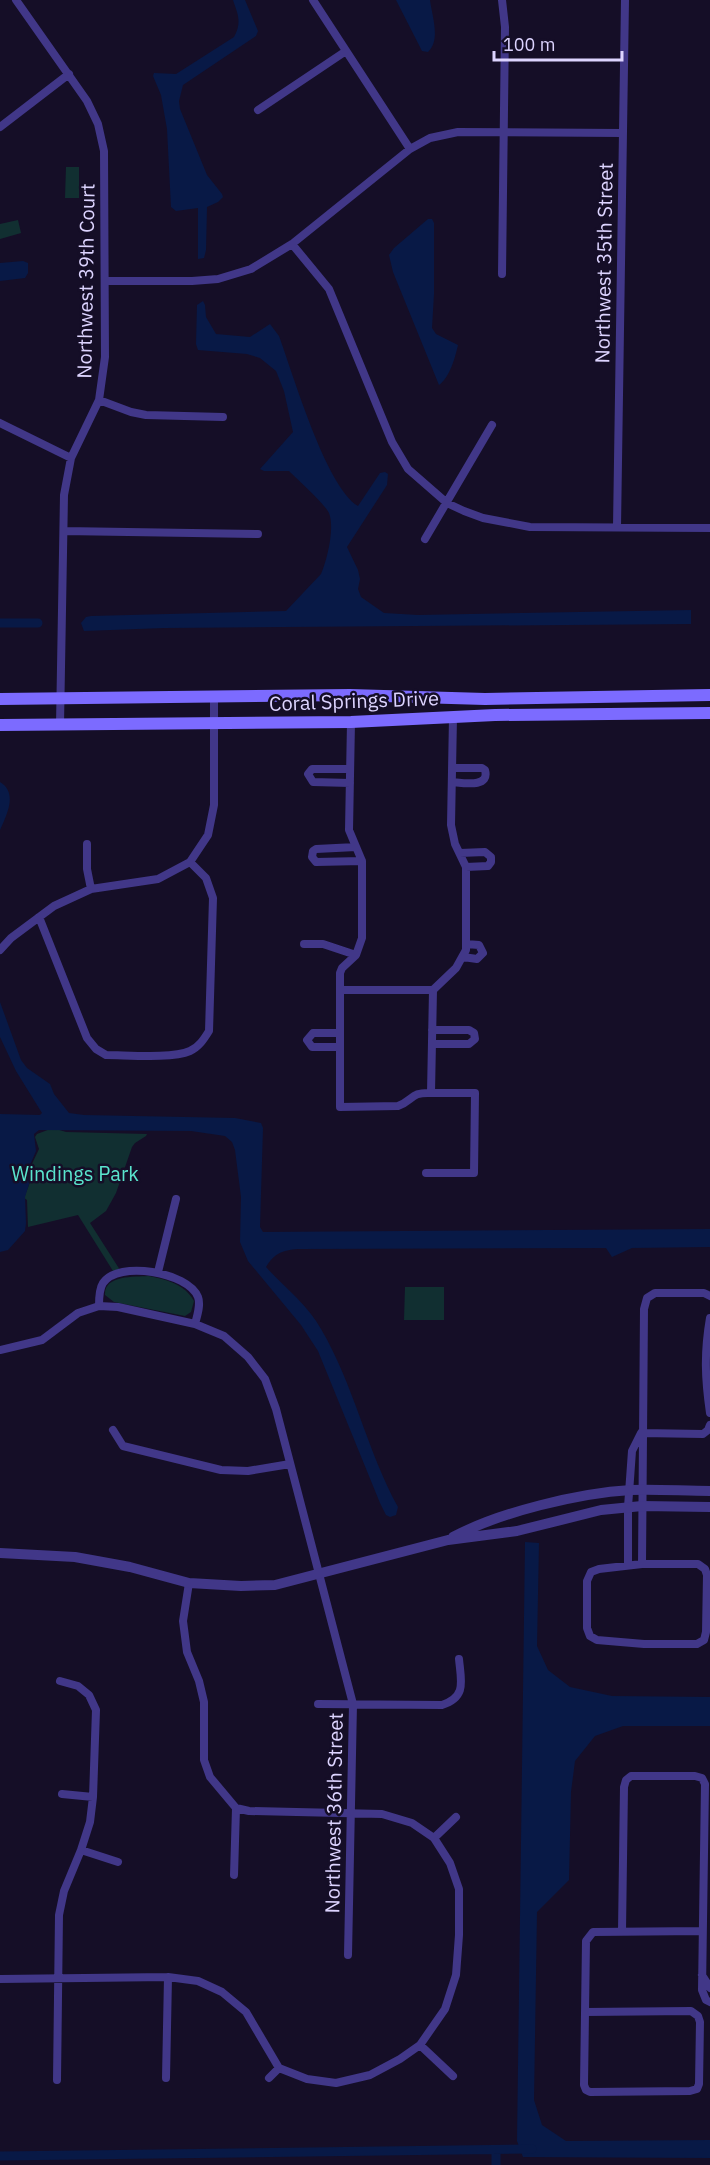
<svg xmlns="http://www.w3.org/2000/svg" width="710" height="2165" font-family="'IBM Plex Sans',sans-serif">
  <rect width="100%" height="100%" fill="#150e27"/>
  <path fill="#112f31" d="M66,167H79V198H65Z
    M18,220L21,233L0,239V224Z
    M53,1128L66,1132L147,1134L146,1136L135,1143L132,1147L116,1193L106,1211L90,1223L120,1270L113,1271L78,1215L28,1227L27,1200L24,1198L33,1174L31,1166L39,1149L35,1137L37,1134Z
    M148,1276C165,1279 185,1284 194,1301L191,1312L185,1316L114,1302L105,1295C104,1275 134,1277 148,1276Z
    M405,1287H444V1320H404Z"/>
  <path fill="#081946" d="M233,0H245L258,31L256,36L183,85L179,101L180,109L207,175L222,194L223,197L218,202L207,207L206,250L204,258L198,259V208L176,211L171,207L167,129L161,95L153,76L154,73L176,74L234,37C242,22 238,15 233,0Z
    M396,0H430C432,16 441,40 428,52L422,51Z
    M428,219H432L434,223V294L432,328L436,334L458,345C455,358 450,377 439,385L393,272L389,255L394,248Z
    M23,261L28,263V273L25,278L0,281V263Z
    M203,301L205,305L206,317L216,334L250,337L270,324L279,336C293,374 326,487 358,506L380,473L385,472L388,474L387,485L347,547L358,570L360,579L358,589L361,597L384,613L418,615L691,610V624L164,628L84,631L81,623L86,617L91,616L286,611L321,574C327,560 335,528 329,513C324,503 298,480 289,471H264L260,469L293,432L284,391L276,371L260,358L247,354L198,350L196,344L197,305Z
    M0,782C18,793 7,814 0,830Z
    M0,1002L21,1060L27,1068L50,1084L54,1094L69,1113L84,1115L235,1118L261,1123L263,1128L260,1227L263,1232L710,1229V1247L632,1248L612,1257L606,1248L298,1249C282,1250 274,1254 266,1267C285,1288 308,1305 321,1329C354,1385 367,1451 398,1507L396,1515L390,1517L386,1515L380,1503L318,1351L301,1325L248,1261L240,1242L241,1197L235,1150L232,1142L225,1136L191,1131L39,1130L34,1134L36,1151L30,1165L31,1178L25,1197L26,1223L25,1231L8,1250L0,1252V1114L40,1115L42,1113L16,1071L0,1037Z
    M525,1542L539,1543L537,1646L548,1670L570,1687L612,1696L710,1697V1726H623L595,1736L575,1761L571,1792L569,1880L537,1912L534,2100L542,2125L566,2141L710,2140V2158L523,2157L517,2141Z"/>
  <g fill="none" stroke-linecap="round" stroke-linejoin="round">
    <path stroke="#081946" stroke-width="9" d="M0,623H38
      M496,2151V2165
      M0,2156L532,2149"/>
    <path stroke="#413788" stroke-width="8" d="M16,0L87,101L98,124L104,151L105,357L99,400L71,458L64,495L60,725
      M313,0L410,149
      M502,0L505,27L502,274
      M258,110L346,51
      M0,127L69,74
      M292,244L329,289L392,442L408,469L447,503L464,511L483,518L530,527L710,528
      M107,281H192L218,279L251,269L292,244L410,149L430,138L458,132L622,133
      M99,400L131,412L146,415L223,417
      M0,423L71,458
      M617,527L625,0
      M64,531L258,534
      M425,539L492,425
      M351,722L349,830L362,861V938L356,955L342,968L340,973V1107L398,1106C414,1100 410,1092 431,1093
      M452,782C464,783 490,788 485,770L482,768H452
      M350,783L313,782L308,774L312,769H350
      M87,844V869L91,889
      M356,847L316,849L313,851L312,857L316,862L362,861
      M460,853L485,852L491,857V862L488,866L466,867
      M39,917L87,1038L96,1049L106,1055C127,1055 172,1059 190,1051C199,1047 204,1039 209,1031L213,898L206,878L190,862
      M304,944H323L356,955
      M0,950L11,938L54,906L91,889L158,879L190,862L208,835L214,805V698
      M463,957L477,959L483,953L479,945L466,944
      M340,990H433
      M340,1033H313L307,1040L312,1047H340
      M432,1044H469L475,1039L474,1033L469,1030H432
      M426,1173H474L475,1093H431L433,990L456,968L466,950V867L455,844L451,825L453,717
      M158,1272L176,1199
      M99,1306C99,1299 99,1289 103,1283C118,1260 188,1272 198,1297C201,1305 197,1316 195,1324
      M710,1318C704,1353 705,1378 710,1413
      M0,1350L42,1340L78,1313L99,1306L118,1307L195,1324L224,1336L248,1357L265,1379L276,1409L353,1704L348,1955
      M113,1430L123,1446L221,1470L248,1471L290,1464
      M642,1433L703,1434L708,1430L710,1425
      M642,1564H698L705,1569L707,1575L706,1632L704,1640L697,1644H644L597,1640L590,1636L587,1628V1581L591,1572L599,1569Z
      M642,1564L644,1309L647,1298L655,1293H704L710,1296
      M628,1565V1507L632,1451L641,1433
      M189,1583L183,1621L187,1652L199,1681L204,1702V1760L210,1777L236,1808
      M318,1704L442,1705C467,1697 461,1681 459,1659
      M62,1794L93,1797
      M434,1838L456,1817
      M81,1850L118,1862
      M234,1875L236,1808
      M622,1931L624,1787L626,1780L631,1776H695L702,1778L705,1784L702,1990L706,2000L710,2002
      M702,1975L710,1988
      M0,1979L168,1977L198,1981L222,1992L246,2012L279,2068L307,2079L336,2083L370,2075L400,2059L420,2045L445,2009L456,1975L459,1935V1889L450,1863L434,1838L412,1823L382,1814L249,1811L236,1808
      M585,2012L691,2011L698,2016L700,2022L699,2084L697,2089L690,2091L590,2092L586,2090L584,2085L586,1941L593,1932L702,1931
      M420,2045L453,2076
      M166,2078L168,1977
      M269,2078L279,2068
      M57,2080L59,1915L64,1891L81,1850L90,1822L93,1797L96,1710L89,1695L78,1686L60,1681"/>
    <path stroke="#413788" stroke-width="10" d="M453,1537C500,1512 579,1493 631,1490C657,1489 684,1491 710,1491
      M0,1553L75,1557L130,1567L189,1583L241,1586L275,1585L448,1540L517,1531L601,1510L642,1506L710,1507"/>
    <path stroke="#7c6bff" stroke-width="12" d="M0,699L350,695L485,699L710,695
      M0,725L351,722L495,715L710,713"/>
  </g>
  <g text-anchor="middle" stroke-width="5" stroke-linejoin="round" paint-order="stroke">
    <g font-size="20" fill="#ddd4ff" stroke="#150e27">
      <text transform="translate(604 263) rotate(-89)" y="7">Northwest 35th Street</text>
      <text transform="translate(86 281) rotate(-89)" y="7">Northwest 39th Court</text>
      <text transform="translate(354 701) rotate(-2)" y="7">Coral Springs Drive</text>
      <text transform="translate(334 1813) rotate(-89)" y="7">Northwest 36th Street</text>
    </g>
    <g font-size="20" fill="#5ae5ce" stroke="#150e27">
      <text x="75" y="1181">Windings Park</text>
    </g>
  </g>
  <path d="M494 51v9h128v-9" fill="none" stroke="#ddd4ff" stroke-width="3"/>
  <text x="503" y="51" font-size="18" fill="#ddd4ff" stroke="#150e27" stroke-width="4.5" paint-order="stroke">100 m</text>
</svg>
